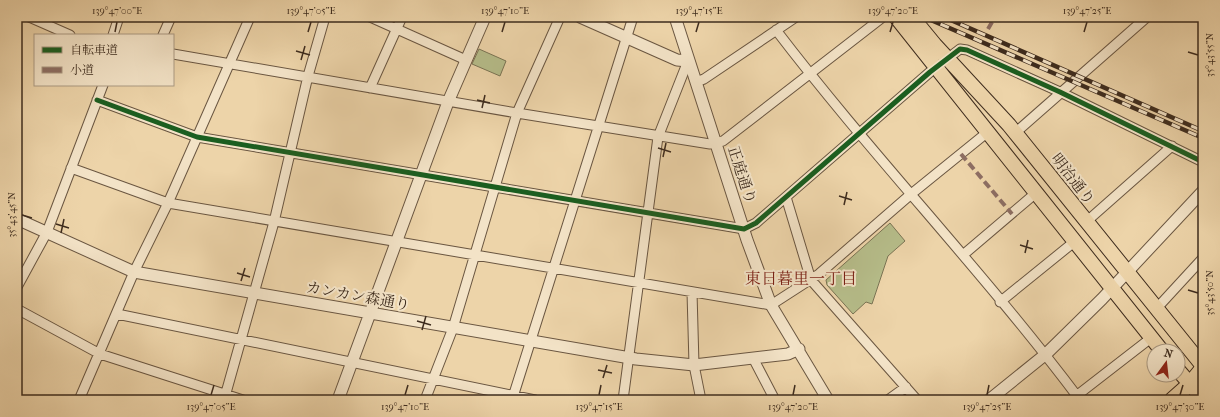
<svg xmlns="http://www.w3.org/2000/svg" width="1220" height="417" font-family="'IM FELL French Canon','Noto Serif JP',serif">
  <rect width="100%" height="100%" fill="#edd4a9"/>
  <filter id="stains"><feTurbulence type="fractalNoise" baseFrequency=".005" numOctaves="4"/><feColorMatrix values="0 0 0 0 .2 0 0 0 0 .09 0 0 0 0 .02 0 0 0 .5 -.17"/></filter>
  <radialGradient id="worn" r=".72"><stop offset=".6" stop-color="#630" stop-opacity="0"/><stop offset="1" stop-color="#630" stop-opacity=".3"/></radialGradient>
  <path fill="#b6bd8a" stroke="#7a7454" d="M479,49L506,61L500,76L472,64Z
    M890,223L905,241L888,256L872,304L866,302L853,314L827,285L826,280Z"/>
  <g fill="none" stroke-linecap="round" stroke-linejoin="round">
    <defs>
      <path id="minor" d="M29,17L70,35
        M370,17L466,60
        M776,30C873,157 984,272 1080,400
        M113,35L119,17
        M163,35L171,17
        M173,54L517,113L710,144L723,141L883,17
        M696,82L704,79L796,17
        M370,88L402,17
        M97,100L197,137L744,229L756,223L930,72L960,49L967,50L1060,92L1203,162
        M1015,133L1147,17
        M71,168L168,203L771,305L819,274L910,195L989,131
        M786,197L811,280L917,400
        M1086,222L1172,146
        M963,255L1037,192
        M17,287L47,232L103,85
        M692,292L694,365L701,400
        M1000,302L1074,242
        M1157,308L1203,258
        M17,309L100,354L243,400
        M117,314L535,400
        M753,358L775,400
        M79,400L134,272L168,203L250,17
        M224,400L274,222L308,76L325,17
        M425,400L453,328L517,113L560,17
        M512,400L633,17
        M623,400L658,137L688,61
        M888,400L906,387
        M1071,400L1151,338"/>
      <path id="tertiary" d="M580,17L677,60L688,61
        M675,17L747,240L771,305L828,400
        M17,219L134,272L636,359L694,365L788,354L799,349
        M338,400L448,102L485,17
        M989,400L1046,354L1102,299L1203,191"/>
      <path id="primary" d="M896,17L1162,351
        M912,17L935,45L1009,125L1203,366
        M1178,370L1197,392"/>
      <path id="trunk" d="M1172,400L1190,384L1203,368
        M1196,400L1203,393"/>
    </defs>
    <use href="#minor" stroke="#6a5641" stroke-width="11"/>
    <use href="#tertiary" stroke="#6a5641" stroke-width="13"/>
    <use href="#primary" stroke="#3e2c1e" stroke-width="16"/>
    <use href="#trunk" stroke="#3e2c1e" stroke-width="17"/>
    <use href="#minor" stroke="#f3e3c7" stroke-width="9"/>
    <use href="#tertiary" stroke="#f3e3c7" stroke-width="11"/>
    <use href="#primary" stroke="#edd4a9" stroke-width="14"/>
    <use href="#trunk" stroke="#edd4a9" stroke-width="15"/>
    <defs>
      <path id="rail" d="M924,17L1203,138
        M944,17L1203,131"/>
    </defs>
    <use href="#rail" stroke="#3e2c1e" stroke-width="4.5"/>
    <use href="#rail" stroke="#f3e3c7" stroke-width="3" stroke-dasharray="9" stroke-linecap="butt"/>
    <path stroke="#8d6e63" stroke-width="4" stroke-dasharray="8 4" stroke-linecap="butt" d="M988,29L995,17
      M961,154L1012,214"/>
    <defs>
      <path id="cycleway" d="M97,100L197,137L744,229L756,223L930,72L960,49L967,50L1060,92L1203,162"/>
    </defs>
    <use href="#cycleway" stroke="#f3e3c7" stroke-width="8"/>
    <use href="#cycleway" stroke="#1b5e20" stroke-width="5"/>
  </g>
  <path fill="none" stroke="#3e2c1e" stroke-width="1.5" d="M115,32L117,22M308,32L311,22M502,32L505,22M696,32L699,22M890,32L893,22M1084,32L1087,22M296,51L310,55M1188,52L1198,55M301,60L305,46M477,100L490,103M482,108L485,95M658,148L671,152M663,157L666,143M839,196L852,200M844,205L847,192M22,215L32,218M56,224L69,228M61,233L64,219M1020,245L1033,249M1025,253L1028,240M237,273L250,277M241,281L245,268M1188,290L1198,293M417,321L431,325M422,330L426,316M598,370L612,373M603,378L607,365M211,395L214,385M405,395L408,385M599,395L601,385M793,395L795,385M987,395L989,385M1180,395L1183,385"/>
  <g text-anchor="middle" stroke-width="4" stroke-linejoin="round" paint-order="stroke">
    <g font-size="15" fill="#3e2c1e" stroke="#f3e3c7">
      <text transform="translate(742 175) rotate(72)" y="5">正庭通り</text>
      <text transform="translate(1073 179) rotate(52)" y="5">明治通り</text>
      <text transform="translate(358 296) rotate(10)" y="5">カンカン森通り</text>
    </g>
    <g font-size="16" fill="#7a1f14" stroke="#f3e3c7">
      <text x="801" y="284">東日暮里一丁目</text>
    </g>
  </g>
  <rect width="1220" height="417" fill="none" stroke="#edd4a9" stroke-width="44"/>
  <rect x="34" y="34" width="140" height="52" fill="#f3e3c7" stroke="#ab9a83"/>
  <rect x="42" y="47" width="20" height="6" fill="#1b5e20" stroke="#ab9a83"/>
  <text x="70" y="54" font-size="12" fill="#3e2c1e">自転車道</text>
  <rect x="42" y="67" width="20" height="6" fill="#8d6e63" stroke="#ab9a83"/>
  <text x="70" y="74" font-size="12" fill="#3e2c1e">小道</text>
  <g transform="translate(1166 363) rotate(15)"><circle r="19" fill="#f3e3c7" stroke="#ab9a83"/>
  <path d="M0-3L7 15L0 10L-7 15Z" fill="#8f2418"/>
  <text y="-6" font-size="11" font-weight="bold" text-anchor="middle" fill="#3e2c1e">N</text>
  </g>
  <rect x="22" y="22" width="1176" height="373" fill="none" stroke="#3e2c1e" stroke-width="1.5"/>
  <g font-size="10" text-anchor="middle" fill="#3e2c1e">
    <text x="117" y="14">139°47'00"E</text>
    <text x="311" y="14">139°47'05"E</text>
    <text x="505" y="14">139°47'10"E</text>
    <text x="699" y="14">139°47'15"E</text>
    <text x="893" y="14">139°47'20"E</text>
    <text x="1087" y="14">139°47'25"E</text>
    <text transform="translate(1209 55) rotate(-90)" y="4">35°43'55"N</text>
    <text transform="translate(11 215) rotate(-90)" y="4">35°43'45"N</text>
    <text transform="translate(1209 293) rotate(-90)" y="4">35°43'50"N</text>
    <text x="211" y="410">139°47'05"E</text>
    <text x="405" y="410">139°47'10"E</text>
    <text x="599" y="410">139°47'15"E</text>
    <text x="793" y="410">139°47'20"E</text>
    <text x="987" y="410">139°47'25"E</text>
    <text x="1180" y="410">139°47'30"E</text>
  </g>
  <rect width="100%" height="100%" filter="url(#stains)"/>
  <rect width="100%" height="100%" fill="url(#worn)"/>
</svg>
